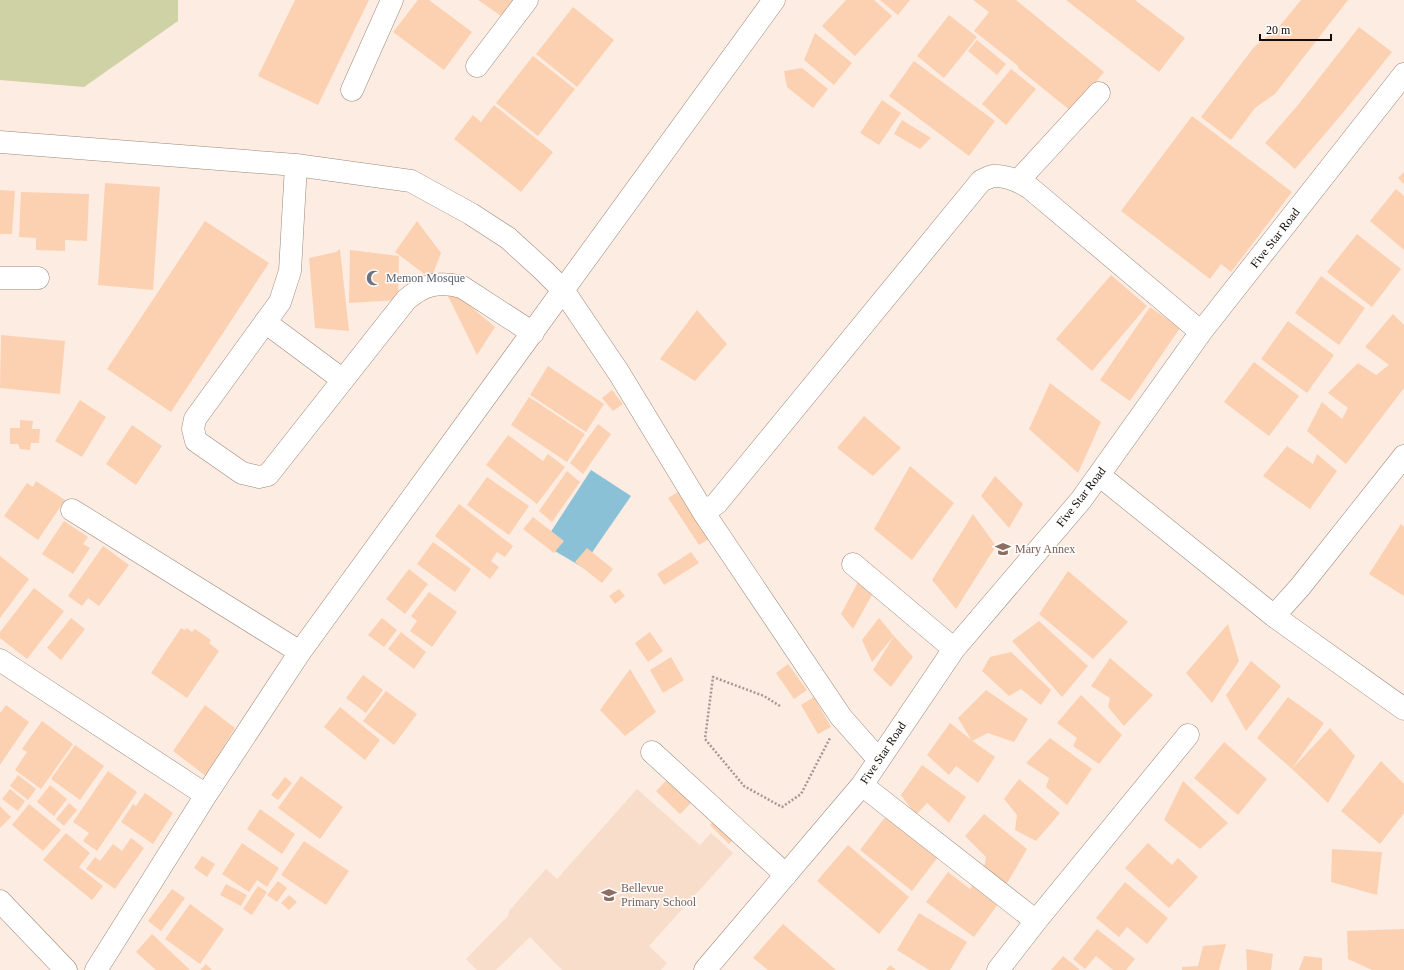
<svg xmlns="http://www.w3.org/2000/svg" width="1404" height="970" font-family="'Times New Roman',serif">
  <rect width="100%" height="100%" fill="#fdece1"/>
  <path fill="#f8ddca" d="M637,789L700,845L711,833L733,853L649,946L667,963L661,970H562L530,937L496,970H477L466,959L508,916L509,911L546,869L557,879Z"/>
  <path fill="#ced2a4" d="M0,0H178V21L84,87L0,80Z"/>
  <path fill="#8bc1d6" d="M591,470L631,496L582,567L543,544Z"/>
  <path fill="#fcd1b2" d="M295,0H369L318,105L258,76Z
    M418,0H429L472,32L444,70L393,32Z
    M478,0H518L504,18Z
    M846,0H874L892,16L855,56L822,26Z
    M880,0H910L898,15Z
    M973,0H1016L1104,72L1072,112L1019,69L1017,65L974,31L989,12Z
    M1066,0H1135L1185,38L1159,72Z
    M1301,0H1348L1275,94L1255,108L1231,140L1201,117L1254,47L1278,28Z
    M573,7L614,40L577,87L536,54Z
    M949,15L977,37L944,78L917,56Z
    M1359,27L1392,52L1342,114L1295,169L1265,143L1298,105Z
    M815,33L852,63L834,85L804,60Z
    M977,40L1006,64L997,75L968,51Z
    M533,56L575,89L538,136L496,103Z
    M914,61L995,121L969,156L889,96Z
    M802,68L828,89L813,108L787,87L784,71Z
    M1011,69L1036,89L1006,125L982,104Z
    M882,100L901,113L879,145L860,133Z
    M494,105L553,152L521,192L454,139L473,115L481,122Z
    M1192,116L1292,192L1231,272L1221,264L1210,279L1121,211Z
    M902,120L931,138L920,149L894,134Z
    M1404,172V184L1398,178Z
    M105,183L160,187L153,290L98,285Z
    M1396,189L1404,196V250L1370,221Z
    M0,190L15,191L12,234H0Z
    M21,192L89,194L87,241L65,240V251L36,250V238L19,237Z
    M205,221L269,263L171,412L107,369Z
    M417,221L441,253L431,279L395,252Z
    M1357,234L1401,269L1372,307L1327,272Z
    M340,249L349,331L315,328L309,258L336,252Z
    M350,250L399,256L398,300L349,303Z
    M1111,275L1147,306L1092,371L1056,339Z
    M1321,276L1365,308L1339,345L1295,313Z
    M444,288L457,295L495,327L477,355Z
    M1150,307L1180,328L1130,401L1100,380Z
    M697,310L727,344L695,381L660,359Z
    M1393,314L1404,325V388L1346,464L1307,431L1322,402L1342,419L1348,408L1328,393L1358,363L1376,375L1389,365L1365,347Z
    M1288,321L1334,355L1307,393L1261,359Z
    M1,335L65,341L60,394L0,388Z
    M1254,362L1299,396L1269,436L1224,402Z
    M548,366L604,404L586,432L530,395Z
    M1050,383L1101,422L1078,473L1029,429Z
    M612,390L623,404L613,411L602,398Z
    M529,397L585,434L567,462L511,425Z
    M80,400L106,417L82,457L55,441Z
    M864,416L901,448L873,476L837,448Z
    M20,420L33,421L32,429H40L39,443H31L30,450L20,449L18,444H10V428H20Z
    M598,424L611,434L583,474L570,463Z
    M132,425L162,446L136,485L106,464Z
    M508,435L543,461L548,454L565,467L537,504L486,465Z
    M1287,446L1313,464L1317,454L1337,471L1310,509L1263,476Z
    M910,466L954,503L912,560L874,529Z
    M567,471L580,482L552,522L539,511Z
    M995,476L1023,504L1009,528L981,496Z
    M487,477L529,506L509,535L467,505Z
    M36,481L65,500L38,540L4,516L27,483L33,487Z
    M681,490L712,537L699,545L668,498Z
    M459,504L513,546L505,557L497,552L491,561L499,567L490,579L435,536Z
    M973,514L996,546L956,609L932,580Z
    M533,517L564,541L554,553L523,529Z
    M64,521L88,537L83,544L90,548L73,574L42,554Z
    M1401,524L1404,527V596L1369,574Z
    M433,542L471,569L455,592L417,564Z
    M103,546L129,565L99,606L88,598L82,606L68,596Z
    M587,548L613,569L602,583L575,562Z
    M691,552L699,563L664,585L657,574Z
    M0,556L29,579L0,618Z
    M409,569L428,584L405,614L386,599Z
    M1068,571L1128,622L1093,659L1039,614Z
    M858,582L872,595L853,629L841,614Z
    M34,588L64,611L27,659L0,638V632Z
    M619,589L625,596L615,604L609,596Z
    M429,592L457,612L432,647L410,631L417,621L411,616Z
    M71,618L85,629L61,660L47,648Z
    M382,618L397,630L384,647L368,635Z
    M879,618L894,636L913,657L891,687L873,670L894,636L872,662L862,640Z
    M1039,621L1088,666L1062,697L1012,641Z
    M1228,624L1239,661L1212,703L1186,673Z
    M181,628L185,630L187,628L192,632L195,629L211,640L209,643L219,651L187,698L151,673Z
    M401,632L426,652L414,669L388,649Z
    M650,632L663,651L648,662L635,643Z
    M1011,652L1051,690L1041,705L1021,689L1009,696L982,671L990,657Z
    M671,657L684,680L663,693L650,670Z
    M1110,658L1153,695L1124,726L1108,707L1110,698L1091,686Z
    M1251,661L1281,686L1246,731L1226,695Z
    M788,664L807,690L794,699L776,673Z
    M630,669L656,712L625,736L600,710Z
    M363,675L383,690L366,713L346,698Z
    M986,690L1028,719L1014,742L988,733L972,741L958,718Z
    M386,691L417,714L394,745L363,721Z
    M1081,695L1122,735L1099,764L1073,746L1077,738L1057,723Z
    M814,697L831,727L818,734L801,705Z
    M1288,697L1324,723L1292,769L1257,738Z
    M6,705L29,722L0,765V713Z
    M205,705L235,728L206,776L173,751Z
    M340,707L380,740L365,760L324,727Z
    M42,721L73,744L41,789L15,770L27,752L22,749Z
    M950,723L974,742L995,757L978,783L956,766L949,775L927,755Z
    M1330,728L1355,756L1328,803L1292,769Z
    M1050,738L1092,769L1067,805L1046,787L1049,778L1026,763Z
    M1224,742L1267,779L1238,815L1194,778Z
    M75,745L104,766L80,800L51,779Z
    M1381,761L1404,784V813L1380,844L1341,811Z
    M922,765L966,797L949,823L927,803L916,815L901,795Z
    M108,771L137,792L97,851L83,841L89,833L73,822Z
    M18,775L36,789L28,800L10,786Z
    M301,776L343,807L320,839L278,808Z
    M671,776L695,799L680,814L656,791Z
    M285,777L292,783L278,800L271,795Z
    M1019,779L1060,813L1036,841L1015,830L1017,815L1004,799Z
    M1183,781L1228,823L1200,849L1164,820Z
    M50,785L67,799L54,816L37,802Z
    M10,789L25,801L18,811L2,799Z
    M145,793L173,813L153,844L121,822L133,804L136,806Z
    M69,803L77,810L64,826L56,819Z
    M29,804L61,830L43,851L12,825Z
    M0,806L11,817L0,828Z
    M260,809L295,834L282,854L247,829Z
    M984,814L1027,849L1006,885L984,869L986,857L965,836Z
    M718,816L737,835L729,844L710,825Z
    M886,816L938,857L912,891L860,850Z
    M66,833L90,853L79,867L103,886L92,900L43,860Z
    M131,838L144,848L115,889L86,869L95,857L100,861L113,844L122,851Z
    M304,841L349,871L326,905L281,875Z
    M242,843L279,868L267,887L257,880L249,892L222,874Z
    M1148,843L1172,865L1178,858L1198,877L1169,908L1125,868Z
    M848,845L909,897L879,934L817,881Z
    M1332,849L1382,852L1377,895L1331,882Z
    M202,856L215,864L207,877L194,868Z
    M948,872L970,889L975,882L1001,900L974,937L926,902Z
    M278,881L287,888L277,902L267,895Z
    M1125,882L1168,918L1147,944L1127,927L1119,937L1096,918Z
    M226,884L247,895L241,906L220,895Z
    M258,886L267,892L252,915L243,909Z
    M172,889L185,898L161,931L148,921Z
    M289,895L297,902L289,910L281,903Z
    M190,904L224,929L200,964L165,939Z
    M919,913L967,942L950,970H929L897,950Z
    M783,924L836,970H768L753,958Z
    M1097,929L1135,959L1126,970H1113L1096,956L1085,969L1073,959Z
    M1404,929V970H1372L1348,959L1347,931Z
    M152,934L190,970H156L136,952Z
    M1226,944L1219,970H1182V967L1198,966L1203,946Z
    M1246,949L1273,954L1271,970H1247Z
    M1063,956L1080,970H1051Z
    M1304,956L1322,958V970H1299Z
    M206,964L212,970H200Z
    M890,965L896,970H886Z"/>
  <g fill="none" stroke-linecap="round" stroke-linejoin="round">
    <defs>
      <path id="minor" d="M477,66L527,0
        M352,90L392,0
        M0,142L296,165L411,181L471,214L508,238L543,270L563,290L619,373L704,513L841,717L879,760
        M296,165L290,271L280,302L195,419L193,429L196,441L242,473L259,477L268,475L406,300C424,284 439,281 462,287L533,333
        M1018,181L1099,93
        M0,278H38
        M265,322L343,380
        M1099,475L1274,616L1404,709
        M72,510L300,652
        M704,513L717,503L981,181C985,179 989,177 993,176C1006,175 1019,181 1030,188L1201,332
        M853,564L954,649
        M1274,616L1300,587L1404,456
        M0,660L206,795
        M652,752L786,875
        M862,785L1036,921
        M0,901L66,970
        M96,970L206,795L300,652L774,0
        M705,970L862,785L954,649L1081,500L1201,332L1404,74
        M998,970L1036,921L1188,735"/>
    </defs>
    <use href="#minor" stroke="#9b887b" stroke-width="23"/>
    <path stroke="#a59890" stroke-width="2.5" stroke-dasharray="2 2" stroke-linecap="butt" d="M780,706L764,696L713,677L705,739L744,786L782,807L801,794L830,738"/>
    <use href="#minor" stroke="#fff" stroke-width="22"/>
  </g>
  <defs>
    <symbol id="mosque-bare" viewBox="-9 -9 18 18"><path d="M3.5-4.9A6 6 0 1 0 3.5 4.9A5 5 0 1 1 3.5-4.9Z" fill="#6b7280" stroke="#fdfdfd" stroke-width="2.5" paint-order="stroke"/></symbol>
    <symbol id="school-bare" viewBox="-9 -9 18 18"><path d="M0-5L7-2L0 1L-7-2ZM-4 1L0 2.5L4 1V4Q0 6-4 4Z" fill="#8d6e63" stroke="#fdfdfd" stroke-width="2.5" paint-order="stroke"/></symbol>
  </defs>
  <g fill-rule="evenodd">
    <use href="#mosque-bare" x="363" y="267" width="22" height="22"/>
    <use href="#school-bare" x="992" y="538" width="22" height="22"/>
    <use href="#school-bare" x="598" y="884" width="22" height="22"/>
  </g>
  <g text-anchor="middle" stroke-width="3" stroke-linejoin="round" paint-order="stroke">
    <g font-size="12" fill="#120c07" stroke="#fdfdfd">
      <text transform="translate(1275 238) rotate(-52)" y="4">Five Star Road</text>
      <text transform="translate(1081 497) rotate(-52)" y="4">Five Star Road</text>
      <text transform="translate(883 753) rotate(-56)" y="4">Five Star Road</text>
    </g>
    <g font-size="12" fill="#5b616d" stroke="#fdfdfd" text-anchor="start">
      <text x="386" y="282">Memon Mosque</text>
    </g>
    <g font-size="12" fill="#785e54" stroke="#fdfdfd" text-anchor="start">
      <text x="1015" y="553">Mary Annex</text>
      <text x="621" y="892">Bellevue<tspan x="621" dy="14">Primary School</tspan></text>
    </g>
  </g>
  <path d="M1260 34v6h71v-6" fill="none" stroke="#120c07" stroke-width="2"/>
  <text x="1266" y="34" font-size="12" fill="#120c07" stroke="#fdfdfd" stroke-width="3" paint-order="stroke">20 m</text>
</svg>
